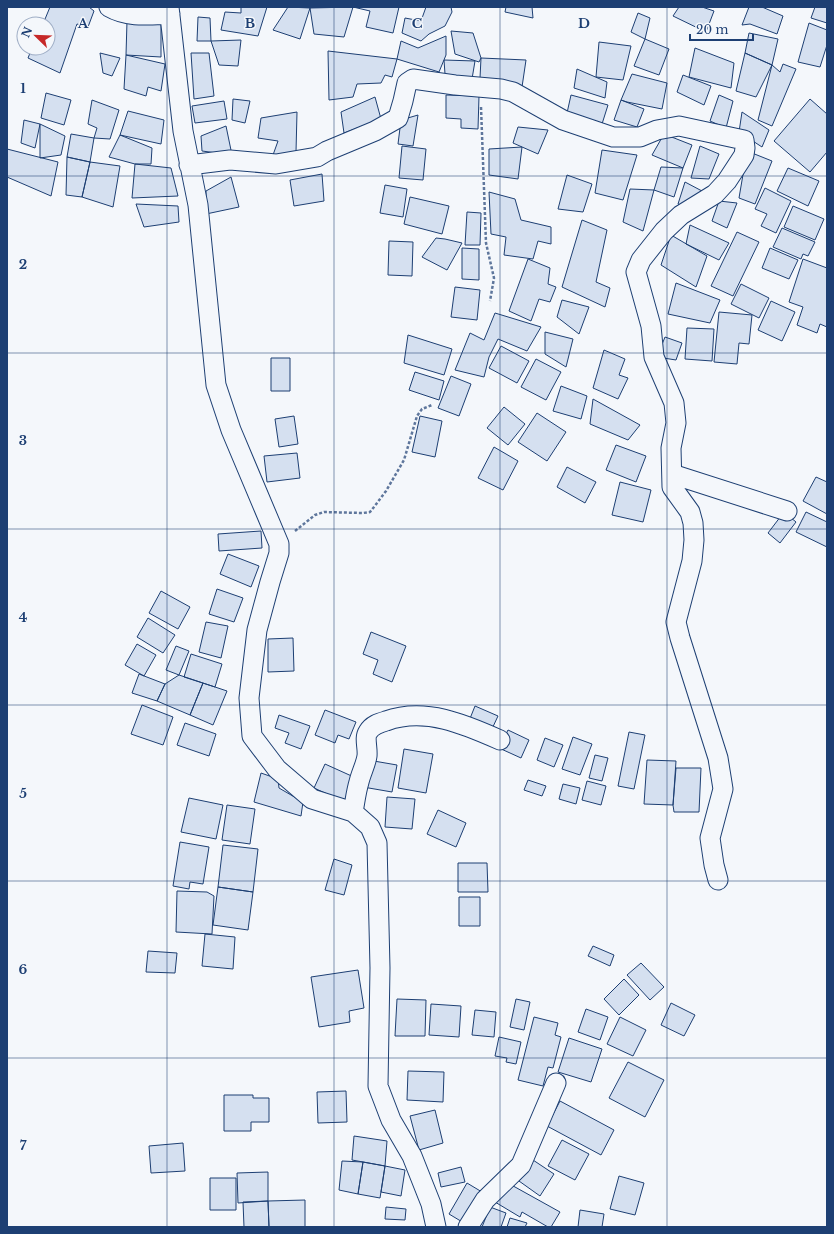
<svg xmlns="http://www.w3.org/2000/svg" width="834" height="1234" font-family="'Libre Baskerville',serif">
  <rect width="100%" height="100%" fill="#f4f7fb"/>
  <path fill="#d5e0f0" stroke="#1d3f73" d="M50,7H89L94,11L88,27L77,24L60,73L28,58L32,48H48V24H43Z
    M241,7H267L258,36L221,30L225,12L241,13Z
    M288,7L310,8L300,39L273,30Z
    M353,7H399L393,33L366,27L370,11Z
    M353,7L344,37L314,34L310,8Z
    M426,7H451L452,12L445,26L429,34L421,41L402,33L405,18L421,21Z
    M506,7H532L533,18L505,12Z
    M679,7H702L714,11L706,32L673,16Z
    M749,7H762L783,16L777,34L750,24L742,25Z
    M815,7H827V23L811,18Z
    M638,13L650,18L645,39L631,32Z
    M198,17L210,18L211,41H197Z
    M127,21L161,24V57L126,55Z
    M809,23L827,30V45L820,67L798,62Z
    M451,31L473,33L481,58L479,62L455,54Z
    M749,33L778,39L772,65L745,53Z
    M446,36V55L439,72L397,59L401,41L418,48Z
    M645,39L669,49L659,75L634,66Z
    M241,40L238,66L219,65L211,41Z
    M599,42L631,46L623,80L596,77Z
    M695,48L734,63L731,88L689,77Z
    M328,51L397,59L392,77L385,75L381,83L357,84L353,97L329,100Z
    M100,53L120,58L112,76L103,73Z
    M191,53H209L214,96L194,99Z
    M745,53L772,65L756,97L736,91Z
    M126,55L165,64L161,91L148,87L146,96L124,89Z
    M481,58L526,60L522,87L480,78Z
    M444,60L475,61L472,79L445,74Z
    M783,64L796,69L772,126L758,120L772,65L780,72Z
    M577,69L607,82L605,98L574,88Z
    M632,74L667,83L662,109L627,102L621,100Z
    M683,75L711,86L704,105L677,92Z
    M46,93L71,100L64,125L41,118Z
    M446,95L479,96L478,129L461,128V119L446,118Z
    M571,95L608,105L602,124L567,113Z
    M719,95L733,101L726,128L710,121Z
    M375,97L381,119L344,133L341,112Z
    M233,99L250,101L245,123L232,120Z
    M810,99L827,114V152L810,172L774,141Z
    M92,100L119,110L110,139L94,138L97,128L88,124Z
    M621,100L644,109L637,127L614,120Z
    M224,101L227,119L195,123L192,106Z
    M128,111L164,120L161,144L120,135Z
    M297,112L296,152L273,155L278,141L258,138L261,118Z
    M742,112L769,130L762,147L739,132Z
    M418,115L413,146L398,144L401,120Z
    M24,120L40,124L35,148L21,143Z
    M40,124L65,136L61,155L40,158Z
    M226,126L232,155L202,151L201,136Z
    M518,127L548,130L538,154L513,143Z
    M71,134L94,138L90,162L67,157Z
    M664,134L692,145L683,168L652,155Z
    M120,135L152,148L151,164H135L109,157Z
    M402,146L426,149L423,180L399,178Z
    M700,146L719,154L709,179L691,178Z
    M522,147L518,179L489,175V149Z
    M7,149L58,162L51,196L7,177Z
    M602,150L637,155L623,200L595,193Z
    M747,151L772,161L755,204L739,198Z
    M67,157L90,162L82,197L66,195Z
    M90,162L120,166L113,207L82,197Z
    M135,164L171,168L178,196L132,198Z
    M661,167L683,168L674,197L654,190Z
    M788,168L819,181L808,206L777,191Z
    M322,174L324,201L294,206L290,180Z
    M567,175L592,184L583,212L558,209Z
    M231,177L239,207L206,214V191Z
    M685,182L702,191L693,209L678,204Z
    M385,185L407,189L403,217L380,213Z
    M765,188L791,201L776,233L761,226L767,214L755,209Z
    M630,189L654,190L643,231L623,222Z
    M489,192L515,199L521,220L551,227V244L538,241L533,259L504,255L506,237L491,234Z
    M410,197L449,206L442,234L404,224Z
    M719,201L737,203L727,228L712,221Z
    M136,204L178,206L179,222L144,227Z
    M793,206L824,219L815,240L784,227Z
    M467,212L481,213L480,245H465Z
    M582,220L607,230L596,282L610,288L605,307L562,287Z
    M690,225L729,243L719,260L686,244Z
    M782,228L815,242L808,256L803,254L801,259L773,247Z
    M737,232L759,242L733,296L711,286Z
    M671,235L707,256L696,287L661,265Z
    M436,238L445,239L462,243L447,270L422,257Z
    M389,241L413,242L412,276L388,275Z
    M462,248L479,249V280L462,279Z
    M770,248L798,260L789,279L762,268Z
    M528,259L550,268L548,284L556,287L550,302L539,299L531,321L509,311Z
    M803,259L827,268V327L820,324L817,333L797,325L803,307L789,302Z
    M676,283L720,300L710,323L668,314Z
    M741,284L769,298L759,318L731,304Z
    M455,287L480,290L477,320L451,317Z
    M562,300L589,307L579,334L557,317Z
    M771,301L795,312L782,341L758,330Z
    M719,312L752,315L749,344L739,343L737,364L714,362Z
    M495,313L541,327L527,351L498,339L489,357L484,377L455,370L470,333L484,340Z
    M687,328L714,329L712,361L685,359Z
    M545,332L573,339L566,367L545,354Z
    M408,335L452,349L444,375L404,363Z
    M665,337L682,343L676,360L657,357Z
    M501,346L529,361L517,383L489,368Z
    M604,350L625,359L619,375L628,378L618,399L593,388Z
    M271,358H290V391H271Z
    M536,359L561,372L546,400L521,387Z
    M415,372L444,381L439,400L409,390Z
    M451,376L471,384L459,416L438,408Z
    M561,386L587,396L581,419L553,411Z
    M593,399L640,425L628,440L590,424Z
    M504,407L525,424L508,445L487,428Z
    M537,413L566,432L547,461L518,442Z
    M294,416L298,444L279,447L275,419Z
    M420,416L442,421L435,457L412,452Z
    M616,445L646,456L636,482L606,470Z
    M494,447L518,461L503,490L478,478Z
    M297,453L300,478L267,482L264,456Z
    M567,467L596,482L585,503L557,487Z
    M816,477L827,482V514L803,501Z
    M620,482L651,490L643,522L612,515Z
    M784,512L796,522L780,543L768,533Z
    M806,512L827,522V547L796,532Z
    M261,531L262,548L219,551L218,534Z
    M228,554L259,566L251,587L220,574Z
    M217,589L243,598L234,622L209,614Z
    M161,591L190,607L178,629L149,613Z
    M148,618L175,635L163,653L137,637Z
    M206,622L228,626L221,658L199,652Z
    M371,632L406,646L392,682L373,674L378,660L363,654Z
    M293,638L294,671L268,672V639Z
    M137,644L156,655L144,676L125,665Z
    M176,646L189,651L179,675L166,670Z
    M191,654L222,664L215,687L184,677Z
    M139,674L165,684L157,701L132,693Z
    M179,675L203,683L190,715L157,701L165,684Z
    M203,683L227,691L213,725L190,715Z
    M142,705L173,717L163,745L131,734Z
    M475,706L498,716L491,731L469,721Z
    M325,710L356,722L349,739L338,735L335,743L315,735Z
    M279,715L310,726L301,749L285,743L289,733L275,728Z
    M185,723L216,734L209,756L177,745Z
    M508,730L529,740L521,758L499,748Z
    M629,732L645,735L634,789L618,786Z
    M573,737L592,744L580,775L562,769Z
    M545,738L563,745L554,767L537,760Z
    M404,749L433,754L426,793L398,788Z
    M595,755L608,758L602,781L589,778Z
    M368,760L397,765L392,792L363,787Z
    M647,760L676,761L673,805L644,804Z
    M325,764L356,778L345,802L314,788Z
    M676,768H701L699,812H674L673,805Z
    M261,773L278,779L279,788L303,802L301,816L254,802Z
    M528,780L546,786L542,796L524,790Z
    M587,781L606,786L601,805L582,800Z
    M563,784L580,788L576,804L559,799Z
    M387,797L415,799L412,829L385,827Z
    M189,798L223,805L216,839L181,832Z
    M227,805L255,809L250,844L222,840Z
    M438,810L466,823L456,847L427,834Z
    M180,842L209,847L203,884L190,882L189,889L173,886Z
    M223,845L258,849L253,892L218,887Z
    M334,859L352,865L344,895L325,890Z
    M458,863H487L488,892H458Z
    M218,887L253,892L248,930L213,925Z
    M177,891L207,892L214,896L212,934L176,932Z
    M459,897H480V926H459Z
    M205,934L235,937L233,969L202,966Z
    M593,946L614,955L610,966L588,956Z
    M148,951L177,953L175,973L146,972Z
    M641,963L664,987L650,1000L627,975Z
    M358,970L364,1008L349,1011L350,1022L319,1027L311,977Z
    M624,979L639,995L619,1015L604,999Z
    M397,999L426,1000L425,1036H395Z
    M516,999L530,1002L524,1030L510,1027Z
    M671,1003L695,1015L684,1036L661,1025Z
    M431,1004L461,1006L459,1037L429,1035Z
    M586,1009L608,1017L600,1040L578,1032Z
    M475,1010L496,1012L494,1037L472,1035Z
    M534,1017L558,1023L555,1035L561,1037L553,1068L548,1067L543,1086L518,1080Z
    M620,1017L646,1030L633,1056L607,1044Z
    M499,1037L521,1042L516,1064L506,1062L507,1058L495,1056Z
    M569,1038L602,1049L591,1082L558,1072Z
    M628,1062L664,1080L645,1117L609,1098Z
    M408,1071L444,1072L443,1102L407,1100Z
    M346,1091L347,1122L318,1123L317,1092Z
    M224,1095H253V1098H269V1122H251V1131H224Z
    M560,1101L614,1130L601,1155L547,1126Z
    M435,1110L443,1143L419,1150L410,1116Z
    M354,1136L387,1141L385,1166L352,1160Z
    M562,1140L589,1154L575,1180L548,1166Z
    M183,1143L185,1171L151,1173L149,1146Z
    M533,1160L554,1174L540,1196L519,1181Z
    M342,1161L363,1162L358,1194L339,1190Z
    M363,1162L385,1166L380,1198L358,1194Z
    M385,1166L405,1170L401,1196L381,1192Z
    M461,1167L465,1182L441,1187L438,1173Z
    M268,1172V1201L238,1203L237,1173Z
    M619,1176L644,1183L635,1215L610,1209Z
    M210,1178H236V1210H210Z
    M506,1182L560,1212L551,1227H548L522,1212L520,1217L495,1202Z
    M467,1183L482,1192L464,1223L449,1214Z
    M305,1200V1227H269L268,1201Z
    M268,1201L269,1227H244L243,1202Z
    M386,1207L406,1209L405,1220L385,1219Z
    M490,1207L506,1213L501,1227H482Z
    M580,1210L604,1214L602,1227H578Z
    M510,1218L527,1223L525,1227H507Z"/>
  <g fill="none" stroke-linecap="round" stroke-linejoin="round">
    <defs>
      <path id="minor" d="M109,7C128,18 149,15 170,14
        M169,7L183,131L198,205L216,385L231,430L279,544V553L270,582L257,630L249,698L252,736L277,769L312,799L353,812L370,827L377,843L380,968L378,1086L391,1120L412,1156L431,1204L436,1227
        M189,165L230,160L276,164L317,157L327,151L375,131L398,118L403,101L407,83L413,79L455,85L501,89L513,92L563,120L613,137H640L657,130L679,126L744,140L745,148L744,155L727,181L715,194L681,215L664,231L641,260L636,272L651,326L654,357L674,403L676,423L671,448L672,487L690,512L693,523L694,540L692,561L676,622L680,638L718,758L723,789L710,838L714,865L718,880
        M672,474L787,511
        M353,812C355,802 356,792 359,782C361,773 366,764 367,756C368,748 364,738 368,732C372,725 379,723 386,721C425,707 464,724 500,740
        M468,1227L485,1200L521,1165L556,1083"/>
    </defs>
    <use href="#minor" stroke="#1d3f73" stroke-width="21"/>
    <path stroke="#5e769c" stroke-width="2.5" stroke-dasharray="3 2" stroke-linecap="butt" d="M481,107L486,243L494,278L490,301
      M295,531L315,515L324,512L363,513L370,512L374,507L386,491L404,460L417,416L422,409L432,405"/>
    <use href="#minor" stroke="#f4f7fb" stroke-width="19"/>
  </g>
  <path fill="none" stroke="#1d3f73" stroke-width="1" stroke-opacity="0.55" d="M167,7V1227M334,7V1227M500,7V1227M667,7V1227M7,176H827M7,353H827M7,529H827M7,705H827M7,881H827M7,1058H827"/>
  <g font-size="13" text-anchor="middle" font-weight="bold" fill="#1d3f73" stroke="#f4f7fb" stroke-width="3" stroke-linejoin="round" paint-order="stroke">
    <text x="83" y="28">A</text>
    <text x="250" y="28">B</text>
    <text x="417" y="28">C</text>
    <text x="584" y="28">D</text>
    <text x="23" y="93">1</text>
    <text x="23" y="269">2</text>
    <text x="23" y="445">3</text>
    <text x="23" y="622">4</text>
    <text x="23" y="798">5</text>
    <text x="23" y="974">6</text>
    <text x="23" y="1150">7</text>
  </g>
  <rect width="834" height="1234" fill="none" stroke="#1d3f73" stroke-width="16"/>
  <g transform="translate(36 36) rotate(293)"><circle r="19" fill="#f4f7fb" stroke="#9eadc5"/>
  <path d="M0-3L7 15L0 10L-7 15Z" fill="#c62828"/>
  <text y="-6" font-size="11" font-weight="bold" text-anchor="middle" fill="#1d3f73">N</text>
  </g>
  <path d="M690 34v6h63v-6" fill="none" stroke="#1d3f73" stroke-width="2"/>
  <text x="696" y="34" font-size="12" fill="#1d3f73" stroke="#f4f7fb" stroke-width="3" paint-order="stroke">20 m</text>
</svg>
